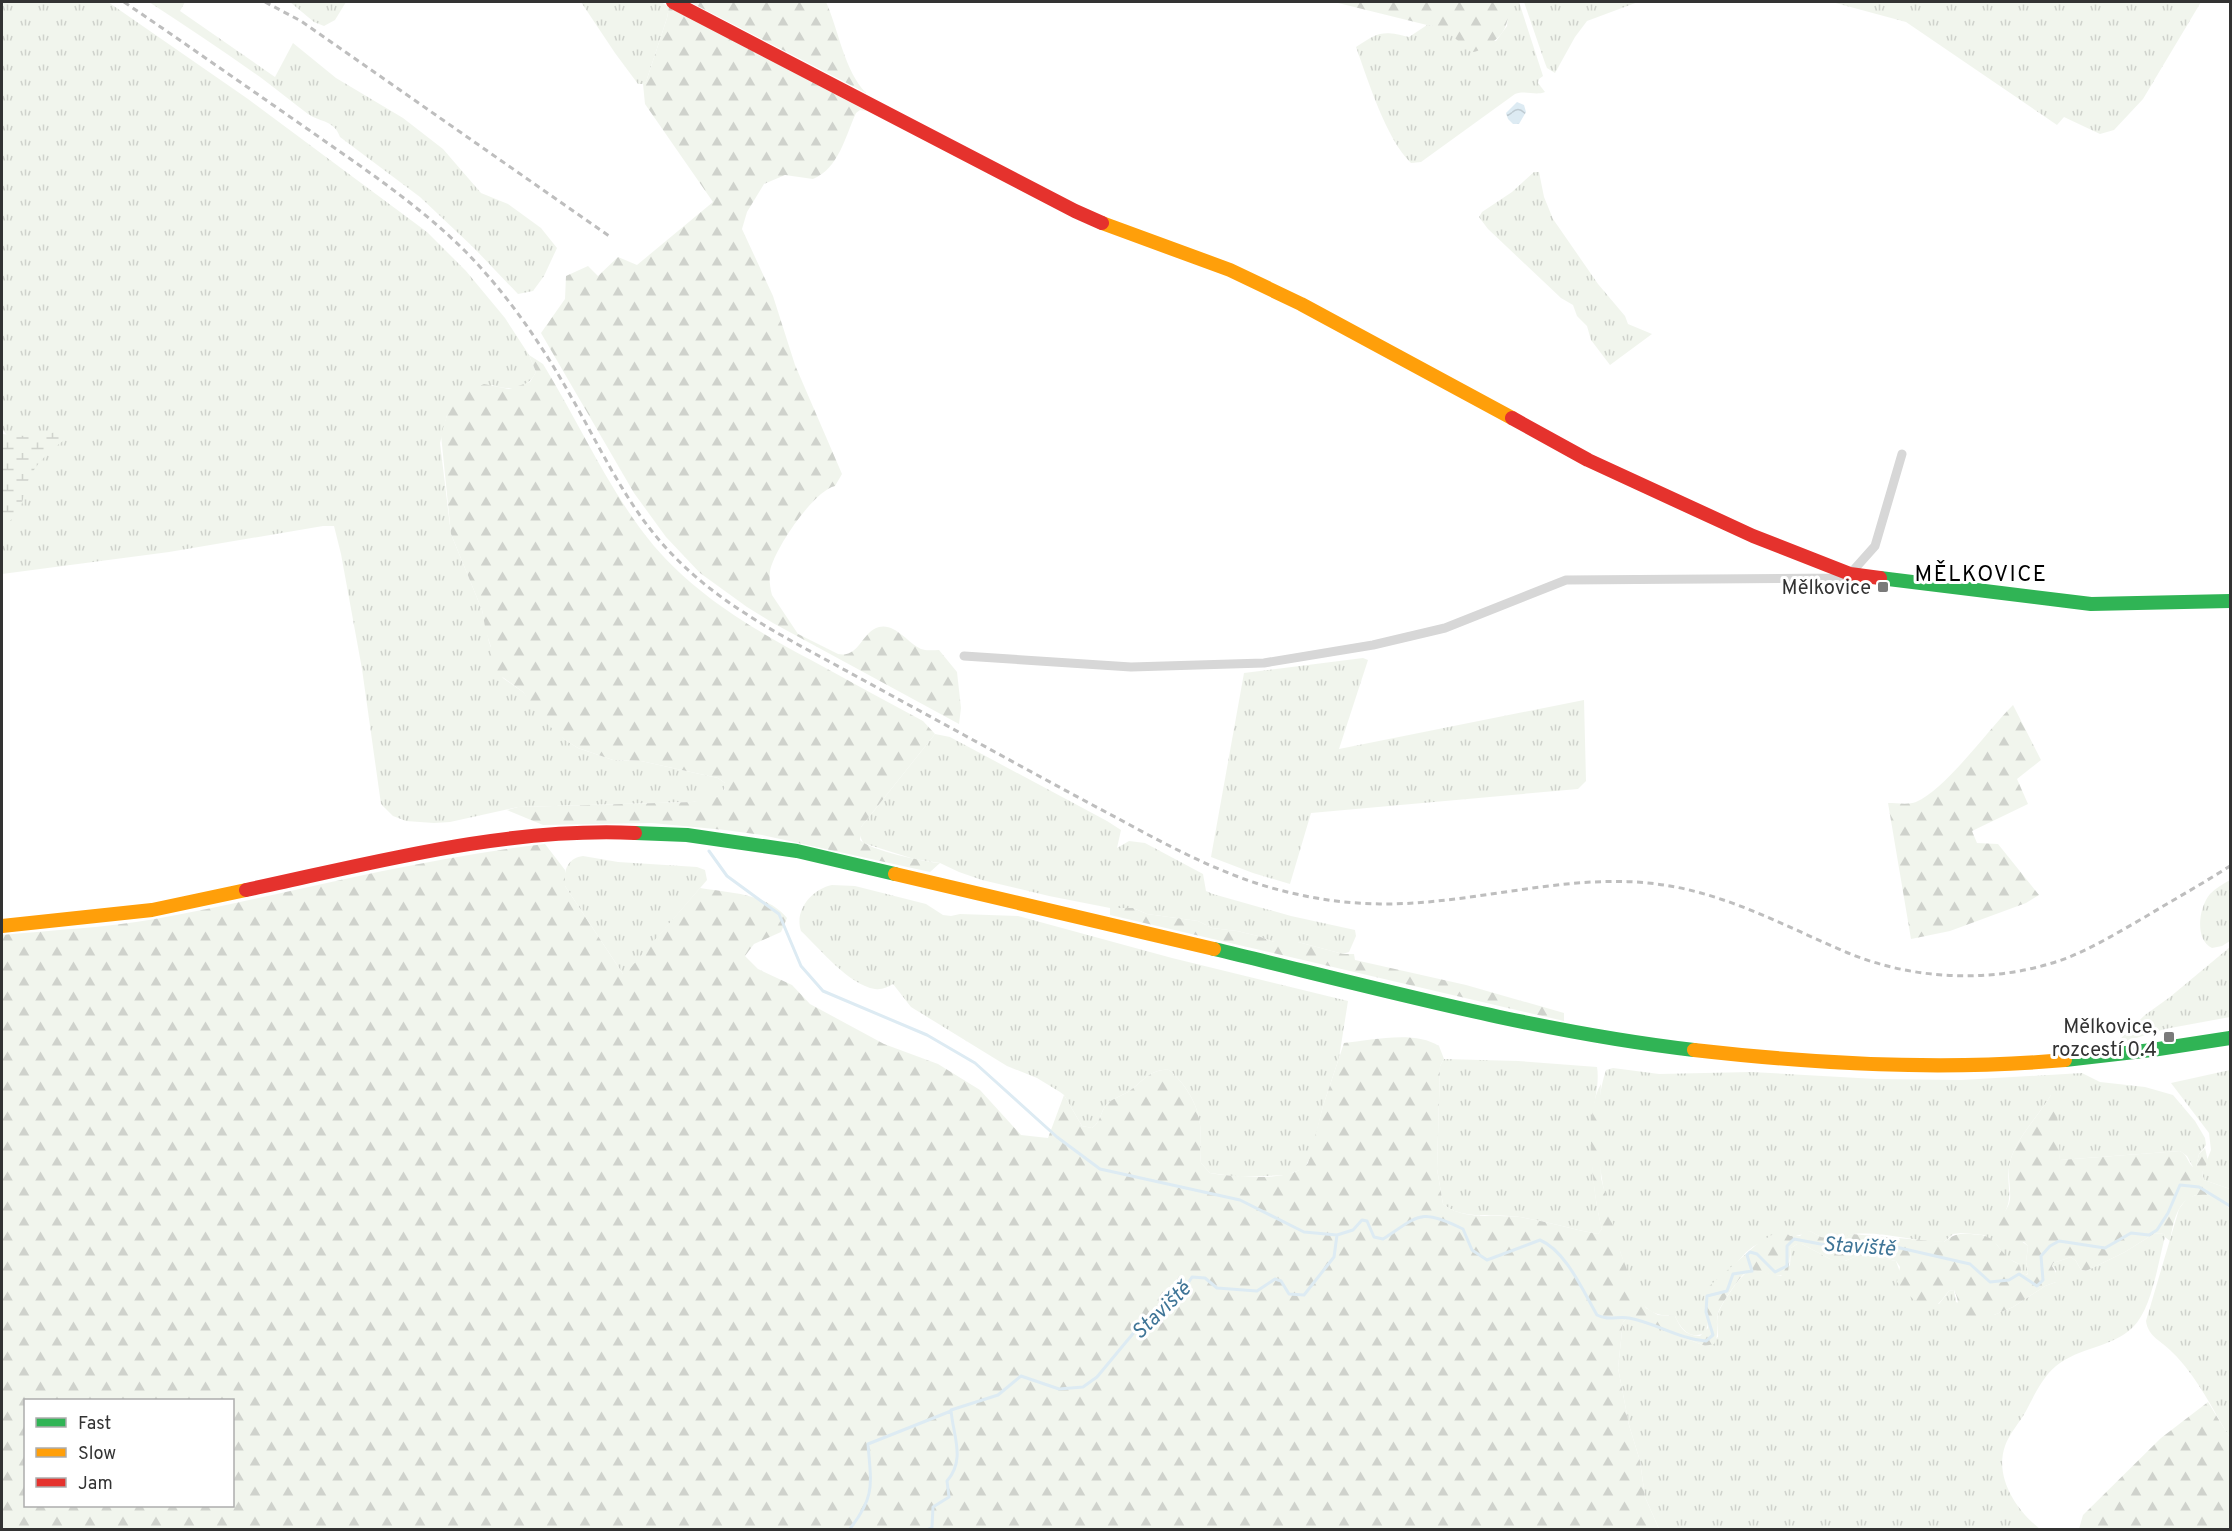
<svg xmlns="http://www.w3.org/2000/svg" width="2232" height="1531" font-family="Overpass,sans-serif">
  <defs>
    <pattern id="grass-tufts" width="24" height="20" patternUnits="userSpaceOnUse" patternTransform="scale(1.5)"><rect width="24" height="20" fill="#f1f5ed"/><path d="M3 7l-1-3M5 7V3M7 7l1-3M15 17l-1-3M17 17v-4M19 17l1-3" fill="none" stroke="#cfd2cc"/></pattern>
    <pattern id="forest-firs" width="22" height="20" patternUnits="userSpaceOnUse" patternTransform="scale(1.5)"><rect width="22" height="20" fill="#f1f5ed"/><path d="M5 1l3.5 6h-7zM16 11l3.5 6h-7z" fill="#cfd2cc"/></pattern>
    <pattern id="wetland-marsh" width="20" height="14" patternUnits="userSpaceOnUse" patternTransform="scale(1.5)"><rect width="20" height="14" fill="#f1f5ed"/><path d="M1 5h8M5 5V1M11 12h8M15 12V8" fill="none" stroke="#cfd2cc"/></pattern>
    <pattern id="water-waves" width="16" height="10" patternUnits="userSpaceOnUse" patternTransform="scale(1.5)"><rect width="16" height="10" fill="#ddebf3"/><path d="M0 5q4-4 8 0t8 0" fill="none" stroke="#becad1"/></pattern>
  </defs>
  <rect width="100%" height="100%" fill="#fff"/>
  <path fill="url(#grass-tufts)" d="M2,2H108L248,99L427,232L466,271L505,318L529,355L536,372C528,390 509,391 492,385L447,415L440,443L451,534L482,610L489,642L503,678L523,692L565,740L578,748L613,760L641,761L718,778L725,783C726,800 705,800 692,802L518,807L450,822L434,823L406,821L393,816L381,804L362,669L341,554L334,526H323L169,552L2,574V514L14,444L2,429Z
    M149,2H185L180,11L275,77L293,43L336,78L403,118L443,149L481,193L508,204L541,228L557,248L544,276L533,291L518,294L474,248L420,197L340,137C334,120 322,123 308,114C293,103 279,91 264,80C227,53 187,27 149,2Z
    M290,2H346L335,20L324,26L314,22Z
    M581,2H661L669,7L667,18L646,82L643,84H638L615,53Z
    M1509,2H1519L1543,76L1539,79L1538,83L1545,92C1535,96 1526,90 1515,94L1421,162L1411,163C1386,139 1368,80 1356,47C1378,32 1383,30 1409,37L1427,25L1442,26L1455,36L1496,41L1507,26Z
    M1524,2H1638L1587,21L1575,37L1555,73L1547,68L1545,63Z
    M1832,2H2201L2143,99L2114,130L2100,134L2064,117L2057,125L1906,22Z
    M1534,172H1539L1544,197L1553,219L1598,284L1625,316L1628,324L1652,334L1610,365L1591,340L1587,326L1577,316L1573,305L1561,298L1488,229L1479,217L1482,212L1512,192Z
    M1363,658L1368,660L1339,749L1584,700L1586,781L1578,789L1311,813L1290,884L1253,873L1211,857L1244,673Z
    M935,734L950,737L1107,821L1121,830L1117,848L1129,841L1145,843L1203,874L1206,891L1213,894L1291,916L1355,930L1356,936L1349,952L1343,954L1298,942H1274L1258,936L1237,931L1212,928L1198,921L1147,914L1133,908H1110L1049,896L982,880L959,872L940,863L914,859L863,843L859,833L861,827Z
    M583,856L618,862L697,867L705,870L707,880L626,974H623L565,886C563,872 567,858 583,856Z
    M2230,880V941L2222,946L2212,948C2194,939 2199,907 2210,894C2216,888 2223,884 2230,880Z
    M832,885L855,886L926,904L943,915L951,916L960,914L1018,916L1172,958L1348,1001L1339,1058L1323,1106L1311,1155L1305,1168L1287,1175L1240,1177L1210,1173L1201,1163C1199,1150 1201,1137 1200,1124C1198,1104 1184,1082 1169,1070C1150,1068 1141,1084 1128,1092C1121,1096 1112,1099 1107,1104C1100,1112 1101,1122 1092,1128L1082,1126L1064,1095L1060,1092L1037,1078L1007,1066L911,1007L893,984C888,987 882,990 875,989C849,985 820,949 801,931C794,910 812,889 832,885Z
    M2230,947V1017L2165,1029L2120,1043L2118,1041L2145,1015L2170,997Z
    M1444,1059L1518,1061L1597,1067C1600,1084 1593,1105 1592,1123C1591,1158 1593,1195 1602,1229L1598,1234C1572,1229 1546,1221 1520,1217C1495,1213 1464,1221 1443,1204L1437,1169L1440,1066Z
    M1613,1068L1659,1074L1751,1072L1876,1079L1961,1080L2082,1073L2100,1082L2145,1087L2173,1095L2195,1121L2205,1138L2206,1145L2199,1154L2196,1167H2193L2187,1156L2180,1151L2060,1160L2051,1095C2039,1115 2015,1140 2010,1162C2004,1190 2018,1195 1998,1224L2028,1246L2026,1262L2028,1273L2026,1275L2022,1273L2019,1264L2007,1258L1997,1245L1984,1235L1962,1233L1953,1234L1944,1242C1916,1242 1882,1231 1854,1234C1848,1234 1844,1240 1837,1240C1827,1240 1818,1236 1810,1231C1794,1240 1773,1236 1756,1245C1740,1253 1717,1290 1705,1305L1708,1322L1706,1332C1690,1341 1681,1329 1675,1316C1666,1315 1657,1316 1649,1310C1638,1302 1632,1283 1627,1271C1605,1212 1586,1131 1606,1070Z
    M2230,1070V1189L2204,1180L2202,1173L2211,1150L2209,1133L2171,1083Z
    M2200,1194C2214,1195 2223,1198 2230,1210V1438C2213,1410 2197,1376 2172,1352C2162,1341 2148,1337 2146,1321L2179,1209L2187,1198Z
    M2155,1233L2164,1234L2165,1237C2158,1262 2152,1309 2133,1327C2112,1348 2079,1347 2056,1366C2042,1378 2035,1394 2026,1411C2020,1422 2009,1434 2005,1446C1994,1478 2017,1511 2040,1529H1659L1645,1497L1640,1461L1629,1425L1618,1368L1623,1322L1627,1318L1650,1324L1705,1346L1718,1337C1718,1330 1716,1321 1718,1314C1720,1306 1741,1274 1748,1272C1758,1268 1771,1275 1781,1276L1790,1265L1791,1248L1797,1244H1802L1830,1259L1845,1261L1861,1254L1896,1261L1900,1272L1939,1304L1949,1291L1954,1290L1956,1302L1994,1315L2013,1307L2045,1286L2056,1282V1271L2052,1265L2053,1263L2071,1257L2076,1261L2081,1270L2086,1271L2125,1252Z"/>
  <path fill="url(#forest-firs)" fill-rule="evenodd" d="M690,2H826C839,31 844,70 866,93Z
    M1334,2H1509L1510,5C1507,27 1505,36 1484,47C1479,50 1477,52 1471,52L1442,27L1427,25Z
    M669,7L867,111L860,110L856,113C845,137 839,168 813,179L785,175L764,184L747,212L742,229L773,296L795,365L842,474L835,486C813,491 774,550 770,571C769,579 770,588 772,595L798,634L838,654C860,658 861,632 879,627C895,623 908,643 921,649C926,651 933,650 939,650L957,672L961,708L959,724L773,623L747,607L700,573L666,537L634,493L541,333L565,299L566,276L588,266L598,276L618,257L637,265L713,202L645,104L643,84L646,82L667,18Z
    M529,355L543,364C580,424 609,492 654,546C698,597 753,629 811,660C849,681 886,701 923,721L935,734L861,827L860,840C869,850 925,862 940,863L930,872L762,835L725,830L652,823L543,825L507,810L518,807L692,802L717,797L725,789V783L718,778L641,761L613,760L578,748L565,740L544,721L523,692L497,673L493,667L490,662L491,647L486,632L482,610L451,534L441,435L447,415L455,400L463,393L484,384L509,389L530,382L536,372Z
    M2013,705L2041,760L2017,779L2028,804L1972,831L1977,843L1998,844L2039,895L2026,903L1950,931L1911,939L1888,803C1897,803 1909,805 1916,802C1947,788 1987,731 2013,705Z
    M545,844L565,870V886L623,974L626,973L700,888C730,893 766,893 787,918L781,932L754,944L745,956L758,969L792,985L810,1004L884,1044L938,1064L980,1090L1021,1135L1048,1138L1064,1095L1082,1126L1092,1128C1101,1122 1100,1112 1107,1104C1112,1099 1121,1096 1128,1092C1141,1084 1150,1068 1169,1070C1184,1082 1198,1104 1200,1124C1201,1137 1199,1150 1201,1163L1210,1173C1233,1177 1294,1183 1308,1163L1323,1106L1344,1043C1371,1040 1415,1030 1439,1046L1444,1059L1440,1066L1437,1169L1443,1204C1464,1221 1495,1214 1520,1217C1546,1221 1572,1229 1598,1234L1602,1229C1593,1197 1583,1112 1601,1084L1599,1119L1601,1178L1621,1254L1631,1280L1646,1308L1658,1315L1675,1316C1681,1329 1685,1335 1700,1336L1708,1328L1704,1298L1706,1289L1756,1245L1781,1229L1790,1236H1800L1804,1232L1810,1231L1821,1237L1837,1240L1852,1234L1944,1242C1954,1234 1959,1233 1971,1234C1975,1235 1981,1234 1985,1236C1999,1241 2001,1257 2019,1264L2022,1273L2027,1275L2028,1273L2026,1262L2028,1246L2024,1242C2011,1245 1992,1244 1998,1224C2000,1215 2009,1210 2010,1199C2011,1187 2007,1174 2010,1162C2015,1140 2039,1115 2051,1095H2056L2060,1160L2180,1151C2188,1155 2187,1162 2193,1167H2196L2199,1154L2205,1148L2208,1161L2202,1173L2204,1180L2230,1189V1210C2225,1201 2218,1196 2207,1195C2179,1192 2174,1218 2170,1241L2165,1237L2164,1234L2155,1233L2125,1252L2086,1271L2081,1270L2076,1261L2071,1257L2053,1263L2052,1266L2059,1278L2056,1282L2045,1286L2013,1307L1994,1315L1984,1324C1944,1320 1966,1314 1954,1290L1949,1291C1946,1294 1943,1299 1940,1302C1924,1316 1906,1292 1897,1282L1900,1267L1896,1261L1861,1254L1845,1261H1837L1830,1259L1802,1244H1797L1791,1248L1788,1272C1778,1280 1768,1272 1757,1271C1753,1270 1748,1272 1744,1274C1738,1279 1720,1306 1718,1313C1715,1324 1720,1334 1714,1344L1705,1346L1650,1324L1627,1318L1623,1322L1618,1368L1629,1425L1640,1461L1645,1497L1659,1529H2V935C52,930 105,928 155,919C285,895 413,859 545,844ZM232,1400V1506H26V1400Z
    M1110,908H1133L1147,914L1198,921L1212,928L1237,931L1258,936L1274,942H1298L1343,954H1354L1355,960L1466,985L1564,1013V1021L1110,915Z
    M2208,1402L2230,1438V1529H2079L2083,1515L2161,1438Z"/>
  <path fill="url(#wetland-marsh)" d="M68,429L71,433L70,436C54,447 42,457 32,473C21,490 26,520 2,523V434L36,437Z"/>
  <path fill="url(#water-waves)" d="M1517,102L1524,105L1526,112L1519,124H1513L1508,119L1506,113Z"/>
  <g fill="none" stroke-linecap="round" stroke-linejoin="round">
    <path stroke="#ddebf3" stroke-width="3" d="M709,851L727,876L779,914L801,966L823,991L927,1035L975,1063L1057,1137L1100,1169L1240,1200L1304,1232L1337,1235
      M849,1530C876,1496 871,1484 868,1444L951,1411
      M927,1530L932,1527L933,1507L949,1497L947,1481C966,1459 953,1436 951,1410L998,1395L1021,1376L1059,1389L1083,1387L1097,1377L1136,1330L1183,1291L1192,1277L1205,1278L1217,1288L1257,1291L1275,1279L1281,1281L1289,1294L1304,1295L1334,1257L1337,1235L1353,1230L1362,1220L1367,1221L1374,1237L1383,1239C1420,1215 1420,1208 1463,1229L1472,1250L1487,1260L1540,1240C1566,1251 1583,1291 1597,1315C1608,1321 1618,1316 1629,1318C1656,1323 1679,1339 1706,1341L1713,1335L1706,1312L1707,1296L1727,1291L1733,1274L1752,1271L1747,1255L1750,1252L1757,1254L1775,1272L1787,1266V1246L1794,1239L1847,1249L1887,1245L1970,1264L1990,1282L2009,1280L2019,1274L2037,1286L2043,1280L2041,1256L2050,1246L2059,1241L2105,1248L2131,1233L2149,1235L2157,1230L2168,1213L2180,1185L2199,1187L2230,1206"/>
    <path stroke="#d7d7d7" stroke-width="9" d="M964,656L1131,667L1264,663L1373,645L1445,628L1566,580L1840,578L1850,574L1875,546L1902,454"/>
    <path stroke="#30b455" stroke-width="14" d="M1880,578L2091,604L2230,601
      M635,833L687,835L797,851L895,874
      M1214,949C1373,987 1531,1031 1694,1050
      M2065,1060L2152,1050L2230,1038"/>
    <path stroke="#ff9f0a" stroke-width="14" d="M1102,223L1230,270L1301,304L1512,418
      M895,874L1214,949
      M2,926L152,910L246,890
      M1694,1050C1817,1064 1941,1071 2065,1060"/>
    <path stroke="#e5322d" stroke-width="14" d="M673,2L1075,211L1102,223
      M1512,418L1588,460L1753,536L1850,574L1880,578
      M246,890C373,863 504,827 635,833"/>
    <path stroke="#bebebe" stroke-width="3" stroke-dasharray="6 4.5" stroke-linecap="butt" d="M124,2C186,44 247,87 309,130C363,168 419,205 466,252C507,294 540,342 569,393C598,443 622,497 660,541C708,597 769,629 832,663C876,687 920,711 964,735C1015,763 1066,791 1117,818C1176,850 1235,882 1301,895C1345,905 1392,906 1437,901C1507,894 1578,876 1648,883C1721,890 1782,925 1848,953C1916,981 1997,984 2067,958C2094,947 2119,932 2145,917C2173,900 2202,884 2230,866
      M265,2L301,21L612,238"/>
  </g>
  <g fill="#7a7a7a" stroke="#fff" stroke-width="2">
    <rect x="1877" y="581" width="12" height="12" rx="3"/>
    <rect x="2163" y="1031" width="12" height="12" rx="3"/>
  </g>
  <g text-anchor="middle" stroke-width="6" stroke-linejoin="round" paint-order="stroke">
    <g font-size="20" fill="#333" stroke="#fff" text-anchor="end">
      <text x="1871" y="594">Mělkovice</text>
      <text x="2157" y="1033">Mělkovice,<tspan x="2157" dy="23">rozcestí 0.4</tspan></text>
    </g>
    <g font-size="21" font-style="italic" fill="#3f7597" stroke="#fff">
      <text transform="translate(1859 1246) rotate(4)" y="7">Staviště</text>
      <text transform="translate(1161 1310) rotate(-44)" y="7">Staviště</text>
    </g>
    <g font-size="22" letter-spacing="1.5" fill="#000" stroke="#fff">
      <text x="1981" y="581">MĚLKOVICE</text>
    </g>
  </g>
  <rect width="2232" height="1531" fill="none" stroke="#333333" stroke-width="6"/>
  <rect x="24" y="1399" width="210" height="108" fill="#ffffff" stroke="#adadad" stroke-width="1.5"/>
  <rect x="36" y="1418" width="30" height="9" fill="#30b455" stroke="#adadad" stroke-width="1.5"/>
  <text x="78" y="1429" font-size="18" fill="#333333">Fast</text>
  <rect x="36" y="1448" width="30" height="9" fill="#ff9f0a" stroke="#adadad" stroke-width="1.5"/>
  <text x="78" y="1459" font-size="18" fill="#333333">Slow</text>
  <rect x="36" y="1478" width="30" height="9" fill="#e5322d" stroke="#adadad" stroke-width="1.5"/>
  <text x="78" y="1489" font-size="18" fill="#333333">Jam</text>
</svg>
